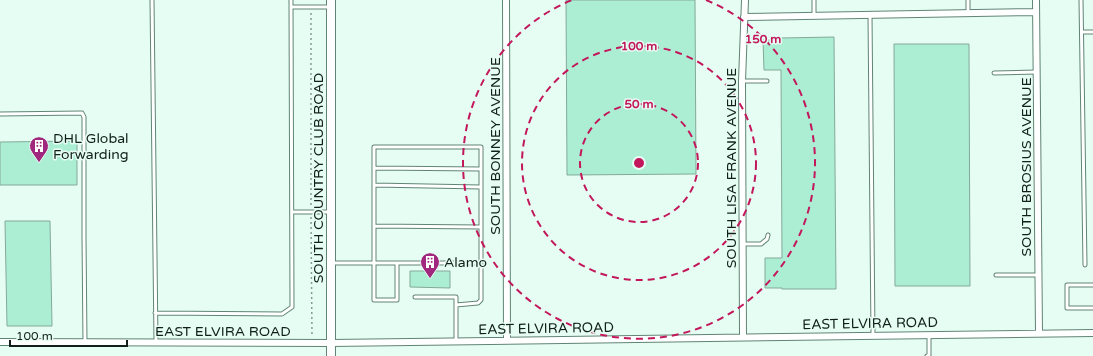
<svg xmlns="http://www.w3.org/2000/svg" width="1093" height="356" font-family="'Varela Round',sans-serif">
  <rect width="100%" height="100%" fill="#e6fdf3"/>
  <path fill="#aceed4" stroke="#83a999" d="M566,0H695L696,174L567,175Z
    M834,37L836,289H782V288H765V258H782L781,70H764L763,40H781V38Z
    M894,44H969L970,286H895Z
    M77,141V185H0V142Z
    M5,221H50L52,326H7Z
    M410,271H450V288L410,287Z"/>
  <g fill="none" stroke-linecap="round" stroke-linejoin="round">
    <defs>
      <path id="service" d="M152,0L156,342
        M814,0V16
        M1081,0L1085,265
        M291,7H330
        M968,13V0
        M870,15L873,335
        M1082,32H1093
        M994,73L1037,72
        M742,81H767
        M0,114L82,113L84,117V237L85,342
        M374,168L481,169
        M374,185L481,187
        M292,212H330
        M374,226L481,227
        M743,244H761L767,239L768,235
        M331,263H374V147H481V300L478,303L456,305V341
        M374,263H397V300H374Z
        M397,263H481
        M996,275H1038
        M1093,285H1067V308H1093
        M415,297H456V305
        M155,313L282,314L292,307L291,0
        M927,356L929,355V335"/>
      <path id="minor" d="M506,0L507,340
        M1036,0L1039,333
        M744,17L1036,12
        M743,337L742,81L745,0
        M0,342L331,343L1093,333"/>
      <path id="tertiary" d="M331,356V0"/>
    </defs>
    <use href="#service" stroke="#608475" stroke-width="5"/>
    <use href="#minor" stroke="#608475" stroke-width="8"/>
    <use href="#tertiary" stroke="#608475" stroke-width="10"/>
    <path stroke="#879b93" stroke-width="1.5" stroke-dasharray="2 3" stroke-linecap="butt" d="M311,13V207
      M311,217L312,337"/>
    <use href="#service" stroke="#fff" stroke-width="3"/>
    <use href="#minor" stroke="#fff" stroke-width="6"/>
    <use href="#tertiary" stroke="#fff" stroke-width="8"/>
  </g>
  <g fill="none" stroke="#c2185b" stroke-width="2" stroke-dasharray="7 5">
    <circle cx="639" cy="163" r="59"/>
    <circle cx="639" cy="163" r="117"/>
    <path d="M706 0A176 176 0 1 1 572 0"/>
  </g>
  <defs>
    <symbol id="building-pin" viewBox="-11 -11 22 30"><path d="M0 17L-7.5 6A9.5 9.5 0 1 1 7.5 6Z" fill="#a1277e" stroke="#e6fdf3"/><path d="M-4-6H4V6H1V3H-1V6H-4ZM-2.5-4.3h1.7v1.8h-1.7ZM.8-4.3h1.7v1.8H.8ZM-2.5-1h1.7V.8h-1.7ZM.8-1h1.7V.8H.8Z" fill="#fff"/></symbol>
  </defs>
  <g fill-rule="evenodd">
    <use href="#building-pin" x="28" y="135" width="22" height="30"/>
    <use href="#building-pin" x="419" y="251" width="22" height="30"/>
  </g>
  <g text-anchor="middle" stroke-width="3" stroke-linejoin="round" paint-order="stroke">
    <g font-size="14" fill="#101f19" stroke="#e6fdf3" text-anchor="start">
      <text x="53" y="143">DHL Global<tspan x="53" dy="16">Forwarding</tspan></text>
      <text x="444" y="267">Alamo</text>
    </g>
    <g font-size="14" fill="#101f19" stroke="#e6fdf3">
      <text transform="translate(495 146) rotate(-90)" y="5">SOUTH BONNEY AVENUE</text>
      <text transform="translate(1026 167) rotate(-90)" y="5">SOUTH BROSIUS AVENUE</text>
      <text transform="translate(731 168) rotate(-90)" y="5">SOUTH LISA FRANK AVENUE</text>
      <text transform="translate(318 178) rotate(-90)" y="5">SOUTH COUNTRY CLUB ROAD</text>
      <text transform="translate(870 323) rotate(-1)" y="5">EAST ELVIRA ROAD</text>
      <text transform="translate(546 328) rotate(-1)" y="5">EAST ELVIRA ROAD</text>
      <text x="223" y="336">EAST ELVIRA ROAD</text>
    </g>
  </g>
  <circle cx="639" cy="163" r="6" fill="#c2185b" stroke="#e6fdf3" stroke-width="2"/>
  <g font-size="12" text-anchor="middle" font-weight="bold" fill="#c2185b" stroke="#e6fdf3" stroke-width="3" stroke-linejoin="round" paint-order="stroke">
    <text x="763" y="43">150 m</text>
    <text x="639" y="50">100 m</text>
    <text x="639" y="108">50 m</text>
  </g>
  <path d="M10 340v6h117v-6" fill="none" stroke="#101f19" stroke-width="2"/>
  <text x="16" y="340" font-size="12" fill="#101f19" stroke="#e6fdf3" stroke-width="3" paint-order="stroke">100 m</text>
</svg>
